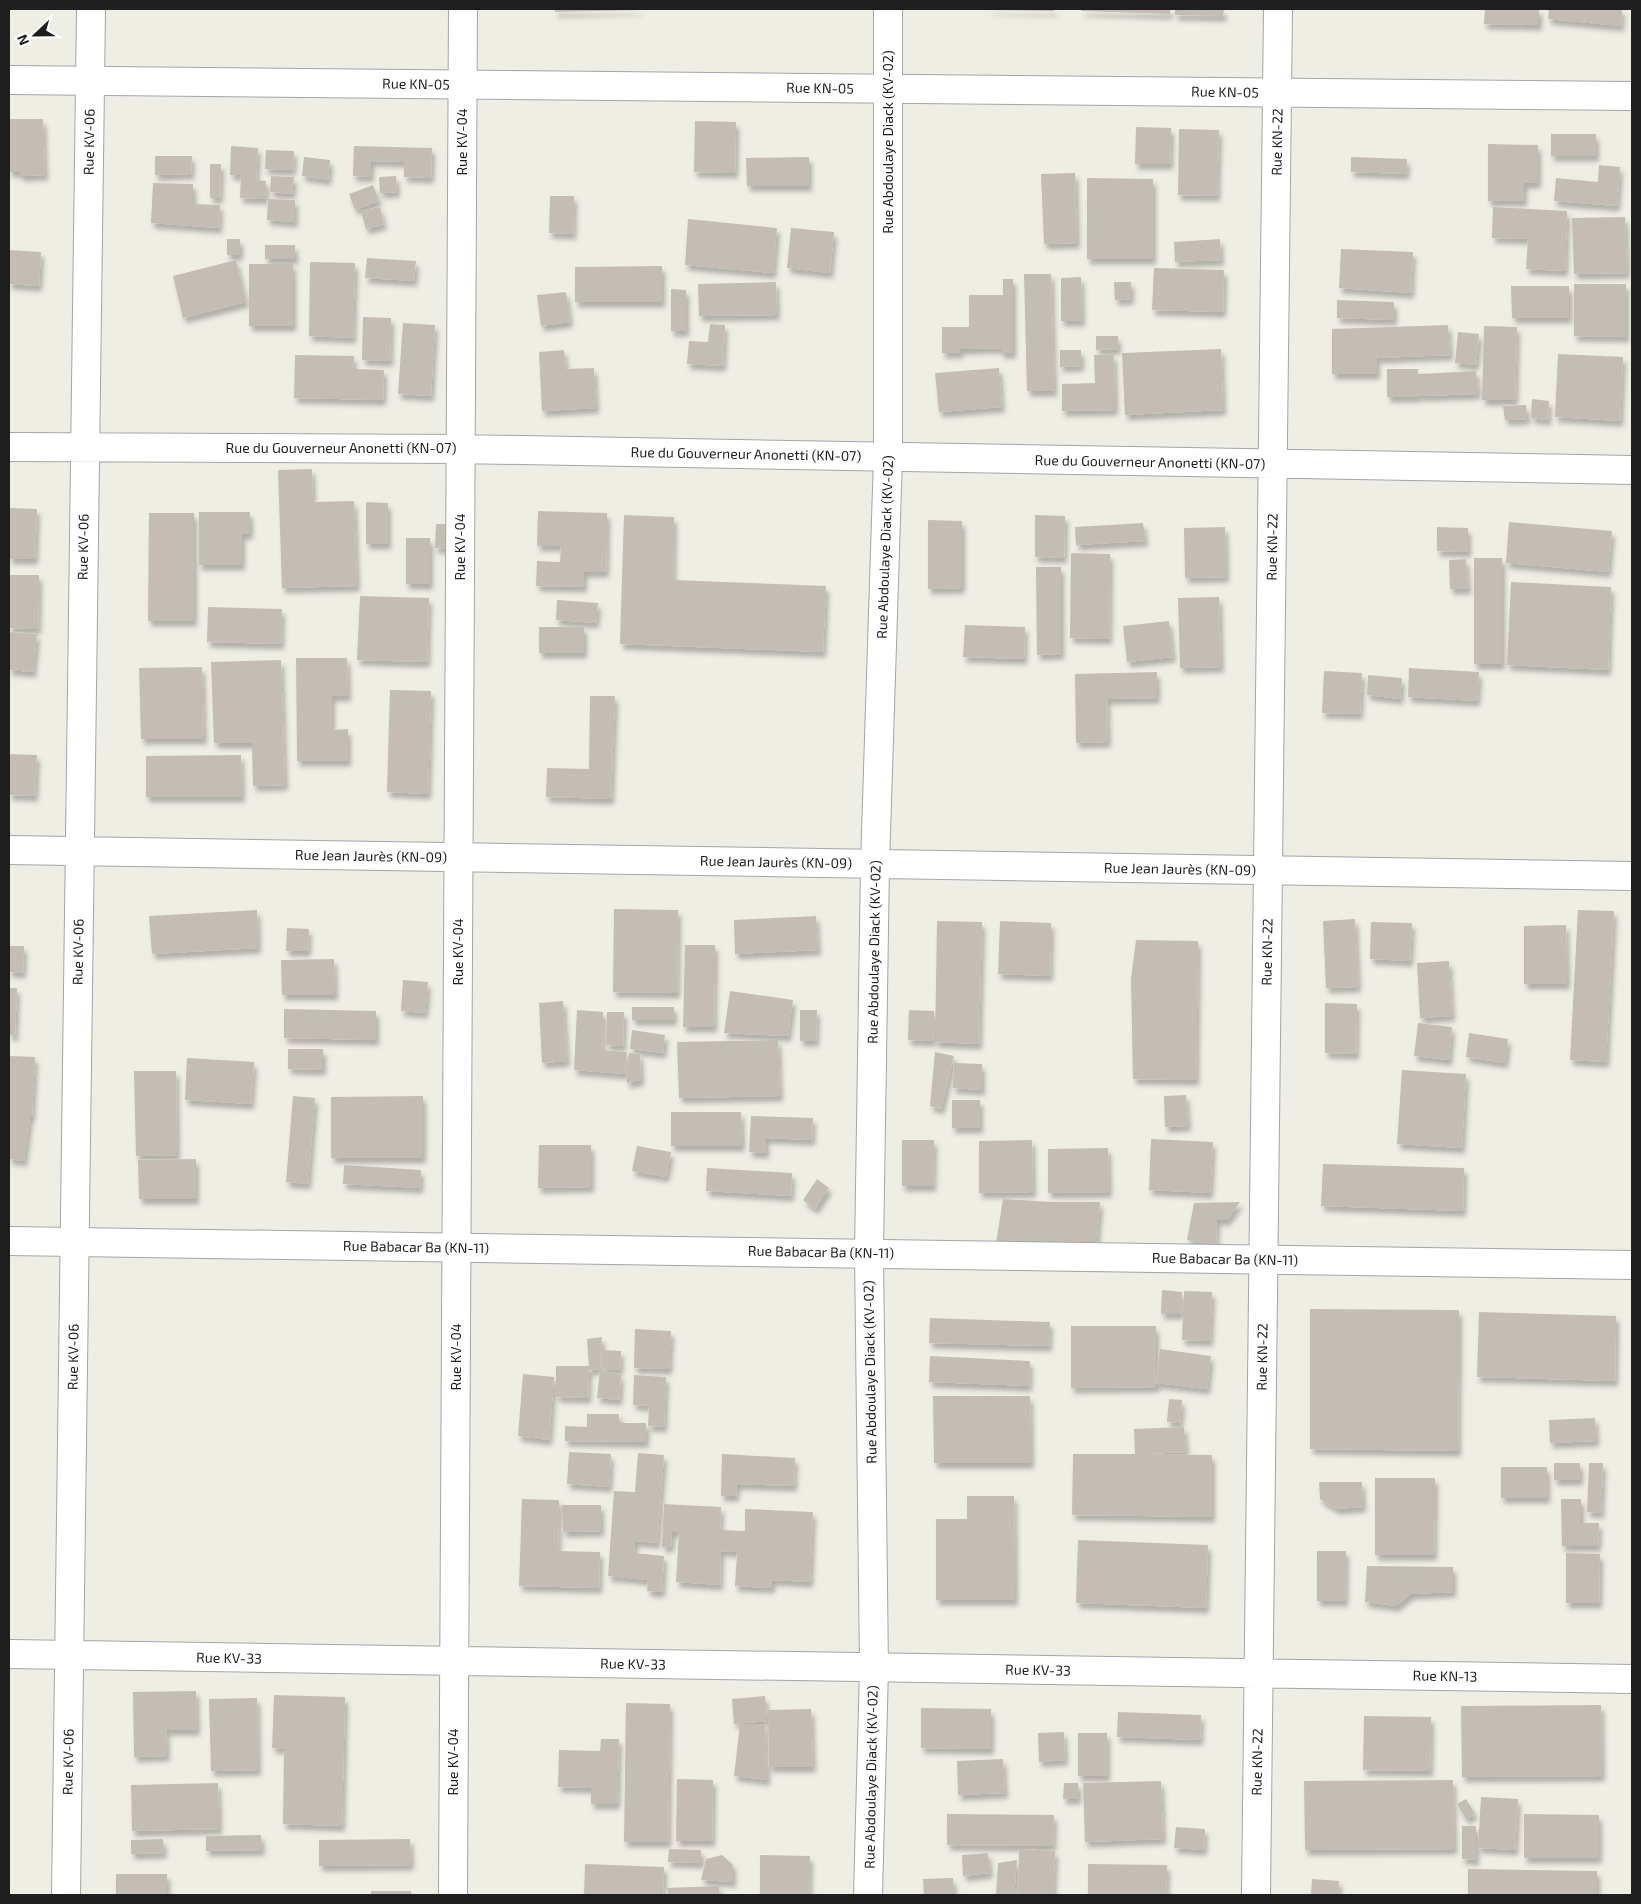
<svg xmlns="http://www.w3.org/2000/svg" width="1641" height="1904" font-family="'Exo 2',sans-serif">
  <defs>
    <filter id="shadow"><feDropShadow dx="3" dy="5.5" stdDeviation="2.5" flood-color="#0004"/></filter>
  </defs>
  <rect width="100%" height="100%" fill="#efeee4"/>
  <path fill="#c4bdb4" filter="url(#shadow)" d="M555,9H639V10L555,12Z
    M990,9H1054V11L990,10Z
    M1082,9H1170V14L1081,11Z
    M1175,9H1224L1223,16L1175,15Z
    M1485,9H1539V25L1484,24Z
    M1549,9H1622L1621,26L1548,19Z
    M9,119H43L45,175L20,176V172H9Z
    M695,121L736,122L735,173L694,172Z
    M1136,127L1171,128L1170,164H1135Z
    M1179,129L1219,130L1217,196L1178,195Z
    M1551,134H1596V156H1551Z
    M1488,144L1538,145V183H1524V201H1488Z
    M231,146L258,148L256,180L266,181L265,199L240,198L241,175H230Z
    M354,146L432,148L431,178L404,177V162L371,161V177L353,176Z
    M266,150L294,151L293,170L265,169Z
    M155,156H192L191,174L155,175Z
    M304,157L330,160L328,180L302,176Z
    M809,157V186H747L746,158Z
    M1351,157L1407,159L1406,174L1351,172Z
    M210,164H221L220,198H210Z
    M1599,165L1620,167L1617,206L1554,201L1556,178L1598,182Z
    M1075,173L1077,243L1044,244L1041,174Z
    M271,176L294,177L292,194L270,192Z
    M396,176L397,192L380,193L379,177Z
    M1087,178L1153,179V259H1087Z
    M153,183L193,184V204L220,205L219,228L151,223Z
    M373,185L379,201L355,210L349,194Z
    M550,196H574L573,234L549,233Z
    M268,199L295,200V222L267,220Z
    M380,207L384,224L366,229L361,211Z
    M1493,207L1567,211L1565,271L1526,269L1528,239L1492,238Z
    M1625,217L1627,273L1574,274L1572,218Z
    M688,219L777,228L773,273L685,265Z
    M791,228L834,232L830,273L787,268Z
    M227,239H240V255H227Z
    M1220,239L1221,260L1175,262L1174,242Z
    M265,245H295V259H265Z
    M1341,249L1413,252L1411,293L1339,288Z
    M9,250L41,252L39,286L9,284Z
    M367,258L416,261L414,281L365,278Z
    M236,260L246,302L183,318L173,276Z
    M310,262L355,263L353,338L309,336Z
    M249,264H293V326H249Z
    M662,266V302H575V267Z
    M1154,268L1224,270L1223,312L1152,310Z
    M1024,274H1051L1054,391H1027Z
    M1081,277L1082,321H1061V278Z
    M1003,279H1013V353H1001V348L960,349V353H942V327H969V295H1003Z
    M776,282L777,315L699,316L698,284Z
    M1114,282H1131V299L1115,300Z
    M1574,284H1626V337L1574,336Z
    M1511,286H1569V318H1512Z
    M671,289L686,290V331H671Z
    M566,292L570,322L541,326L537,295Z
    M1337,300L1394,302V320L1337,318Z
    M363,317L391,318L390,361L362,360Z
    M403,323L435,325L431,396L398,394Z
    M710,324L725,325L723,366L687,364L689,341L708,342Z
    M1448,325L1450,355L1378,358L1377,351V374H1332V329Z
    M1484,326L1517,327L1515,400H1482Z
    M1458,332L1479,334L1476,365L1455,363Z
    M1096,336H1118V349L1096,350Z
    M1221,349L1223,410L1125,415L1122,353Z
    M564,350L566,369L594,368L596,408L542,411L539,352Z
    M1060,350H1081V366L1060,367Z
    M1558,354L1623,357L1620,421L1555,417Z
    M295,355L354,356L353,369L384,370L383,400L294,398Z
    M1094,355H1114L1115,410L1062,411V384L1095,383Z
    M999,368L1002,407L939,412L935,373Z
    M1387,369H1418V374L1476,371L1478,394L1419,396L1418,382V397H1387Z
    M1532,399L1549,401L1548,420L1531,418Z
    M1526,405L1527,419L1505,420L1503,406Z
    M312,469L313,502L354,501L357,586L282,588L278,470Z
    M366,502L388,503V544H366Z
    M9,508L37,509L35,559H9Z
    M538,511L607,513L606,572H584V587L536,586L537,561L560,562L561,546H537Z
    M199,512H250V534H242V565H199Z
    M149,513H194V621H148Z
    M624,515L674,517L673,580L826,586L823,652L620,644Z
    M1035,515L1065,516L1064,558L1035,557Z
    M928,520L962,521V588L928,589Z
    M1509,522L1612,531L1608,572L1506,563Z
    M1143,523L1145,541L1076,545L1075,527Z
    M436,524H450V549L435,548Z
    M1225,527L1226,577L1185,578L1184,528Z
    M1437,527L1468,528V552L1437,551Z
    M406,538H430V584H406Z
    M1071,553L1110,554L1109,639L1070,638Z
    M1474,558H1502V664H1474Z
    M1466,559L1468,589H1450L1449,560Z
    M1036,567H1061V654L1037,655Z
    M9,575H39L38,629L9,628Z
    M1511,582L1611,587L1608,670L1507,665Z
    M360,596L429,598L427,662L357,660Z
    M1219,597L1221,667L1180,668L1178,598Z
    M557,600L598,603L596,623L556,620Z
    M208,607L282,609L281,644L207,642Z
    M1169,621L1173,657L1127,662L1123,626Z
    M965,625L1025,627L1024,659L963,657Z
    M539,627H584V653H539Z
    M9,632L37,634L33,672L9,670Z
    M296,658H347L348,696H332V730L348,729V761H297Z
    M281,660L285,785L253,786L252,743H214L211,662Z
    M202,667L204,739H141L139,668Z
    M1409,668L1479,672L1477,701L1408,697Z
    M1324,671L1362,673L1360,714L1322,713Z
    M1157,672V698L1107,699L1108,742L1076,743L1075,674Z
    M1368,675L1402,678L1400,699L1367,695Z
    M390,690L431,691L428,794L387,792Z
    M590,696H615L611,799L546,797L547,768L589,769Z
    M9,754L37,755L35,796L9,795Z
    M241,755L242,797H146V756Z
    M614,909L678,910L677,993L613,992Z
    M257,910L258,948L152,954L149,916Z
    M1578,910L1614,911L1606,1062L1570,1060Z
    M816,916L818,950L735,954L734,920Z
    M1355,919L1358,987L1326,988L1323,921Z
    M937,921L982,922L979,1044L935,1042Z
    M1000,921L1051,923L1050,976L998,974Z
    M1371,922L1412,923L1410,961L1370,959Z
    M1566,925L1567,984H1524V926Z
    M287,928L309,929L308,951H286Z
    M1136,940L1198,941L1196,1080L1133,1079L1131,979Z
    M685,945H715L714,1027H683Z
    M9,946H24L23,973L9,972Z
    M334,959L335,995H282L281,960Z
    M1449,961L1452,1016L1420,1018L1417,963Z
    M403,980L428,982L425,1013L401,1011Z
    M9,988H17L15,1036L9,1035Z
    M730,991L793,1000L788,1036L724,1033Z
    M563,1001L567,1061L542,1063L539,1003Z
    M1325,1003L1357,1004L1356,1054L1325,1053Z
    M632,1007H674V1020H632Z
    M284,1009L376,1011V1040L284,1038Z
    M577,1010L603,1012L602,1050L627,1052L625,1074L574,1070Z
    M800,1010H817L816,1041H800Z
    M909,1010L934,1011L933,1041L908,1040Z
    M607,1012H624L623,1046L606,1045Z
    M1418,1023L1452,1027L1449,1060L1414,1056Z
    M632,1030L665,1035L663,1053L630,1049Z
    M1469,1033L1508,1039L1505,1063L1466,1057Z
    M778,1040L780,1096L679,1098L677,1042Z
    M288,1049H323V1070L288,1069Z
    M935,1052L954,1056L941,1109L930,1106Z
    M629,1053L640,1054L641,1080L627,1083L626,1071Z
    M9,1056L35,1057L32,1116H30L24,1161L9,1159Z
    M187,1058L254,1062L251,1104L185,1100Z
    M954,1063L982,1064V1090L953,1088Z
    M1402,1070L1466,1074L1462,1148L1397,1144Z
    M134,1071H176L177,1155L136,1156Z
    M1186,1095L1188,1126L1165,1127L1164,1096Z
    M293,1096L315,1098L308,1184L286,1182Z
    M423,1096V1158H331V1097Z
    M952,1100H980V1128H952Z
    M671,1112H741L742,1146H671Z
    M751,1116L813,1118L812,1140L766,1138V1153L749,1152Z
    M1151,1139L1213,1142L1210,1193L1149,1190Z
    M902,1140H934L933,1186H902Z
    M1032,1140L1033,1192L979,1193V1141Z
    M539,1145H591V1187L538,1188Z
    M637,1146L671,1152L666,1177L632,1171Z
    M1108,1148L1109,1192L1048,1193V1149Z
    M196,1159V1199H139L138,1160Z
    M1323,1164L1464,1168L1463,1211L1321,1206Z
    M344,1165L421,1170L420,1188L343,1184Z
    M707,1168L792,1173L791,1196L706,1191Z
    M817,1179L829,1188L815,1209L803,1200Z
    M1003,1199L1052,1202H1100L1096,1249L995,1250Z
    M1240,1202L1227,1220H1217L1216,1245L1187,1240L1194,1203Z
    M1162,1290L1182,1292L1181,1314H1161Z
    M1184,1291L1212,1292L1210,1341L1182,1340Z
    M1310,1309L1459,1310L1458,1451L1310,1449Z
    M1479,1312L1616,1316L1615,1381L1477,1377Z
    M930,1318L1050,1322L1049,1346L929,1343Z
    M1071,1326H1156V1387L1071,1388Z
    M635,1329L671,1331L669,1369L634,1368Z
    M602,1337L600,1369L589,1370L588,1398L556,1397V1366H589L587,1339Z
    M1160,1349L1211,1356L1207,1389L1156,1383Z
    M602,1350L621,1351L620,1370L601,1369Z
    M930,1356L1030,1361L1029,1386L929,1382Z
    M600,1370L621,1375L619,1400L597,1398Z
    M523,1374L554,1377L549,1440L518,1436Z
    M634,1375L666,1377L664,1427L648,1426L649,1406L633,1405Z
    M933,1396H1030L1031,1463H934Z
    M1169,1399L1182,1400L1180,1423L1167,1422Z
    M587,1414H619V1423H646V1442L565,1441V1426L587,1427Z
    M1595,1418L1596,1441L1550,1443L1549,1420Z
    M1184,1427L1186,1452L1144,1454L1212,1455V1517L1072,1515L1073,1454H1135L1134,1429Z
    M569,1452L611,1454L609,1487L567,1484Z
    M638,1453L664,1455L657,1543L635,1541L634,1553L664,1556L662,1592L647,1591L648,1580L608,1576L614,1491L635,1492Z
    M722,1454L795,1458L794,1486L737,1484L736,1496H721Z
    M1554,1463H1580V1480H1554Z
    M1589,1463H1603L1601,1513L1587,1512Z
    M1501,1467H1547V1498H1501Z
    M1375,1478H1435L1434,1555H1375Z
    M1319,1482H1362L1363,1507L1336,1509L1320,1499Z
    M967,1496H1014L1015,1600H936V1519H967Z
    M522,1499L559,1500L558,1551L600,1552L599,1588L519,1586Z
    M1561,1499H1581V1523H1599L1598,1546H1562Z
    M664,1504L721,1507L720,1530L745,1531V1509L813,1512L810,1582L772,1580V1588L735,1586L737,1552L721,1551L720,1585L676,1582L679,1532H672L671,1547H662Z
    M562,1505H601V1531L563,1532Z
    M1078,1540L1208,1545L1206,1608L1076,1603Z
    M1317,1551H1346L1345,1601H1317Z
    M1566,1553L1600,1554L1599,1603H1566Z
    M1367,1566L1453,1567V1592L1411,1594L1396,1606L1365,1602Z
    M196,1691L197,1730H166L167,1756L134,1757L133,1692Z
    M274,1695L345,1697L342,1826L283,1824L284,1749L272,1748Z
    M765,1696L767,1721L734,1724L732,1699Z
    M257,1698L258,1770L211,1771L209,1699Z
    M626,1703L670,1704L668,1842H624Z
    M1601,1705L1602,1776L1462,1777L1461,1706Z
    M921,1708L991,1709V1749L921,1748Z
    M811,1709L813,1767H769L768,1710Z
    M1118,1712L1201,1715L1200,1740L1117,1737Z
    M1364,1716L1431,1717L1430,1771L1363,1770Z
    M740,1724H765L767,1780L734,1776Z
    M1064,1732L1065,1760L1039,1762L1038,1733Z
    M1078,1733H1107V1776H1078Z
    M601,1739H619L617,1804H591V1788L558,1787L559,1750L600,1751Z
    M1003,1759L1005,1793L958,1795L957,1761Z
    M677,1779L713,1780L712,1841H676Z
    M1453,1780L1454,1849L1305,1850L1304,1781Z
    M1161,1781L1163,1839L1085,1842L1083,1783Z
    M218,1783L219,1829L132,1831L131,1785Z
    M1064,1783H1078V1799H1063Z
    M1481,1797L1518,1799L1515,1850L1478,1848Z
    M1466,1799L1475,1814L1466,1819L1457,1804Z
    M947,1814L1054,1815L1053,1846L947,1845Z
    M1524,1814L1599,1815V1858H1524Z
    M1462,1826H1476V1860L1462,1859Z
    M1176,1827L1205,1829L1204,1850L1174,1848Z
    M261,1835L262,1850L206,1851V1836Z
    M163,1839L164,1853L131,1854V1840Z
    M410,1839L411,1865L319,1866V1840Z
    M669,1849L701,1850V1863L668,1862Z
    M1019,1849L1055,1851L1053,1895H1018Z
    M988,1853L990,1873L963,1876L962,1855Z
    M722,1855L733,1865V1882L701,1880L706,1859Z
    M760,1855L810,1856L809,1895H760Z
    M1017,1860L1014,1895H996L998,1863Z
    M585,1864L664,1867L663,1895H584Z
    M1088,1864L1167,1865L1166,1895H1088Z
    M1468,1869L1597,1871V1895H1468Z
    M116,1874H167V1895H116Z
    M953,1878L954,1895H924L923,1879Z
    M1312,1879L1339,1881L1338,1895H1311Z
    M719,1886V1895H668L667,1888Z
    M371,1891H411V1895H371Z"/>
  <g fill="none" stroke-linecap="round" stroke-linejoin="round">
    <defs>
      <path id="minor" d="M9,80L1632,96
        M9,447L460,449L1632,470
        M9,850L1632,876
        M9,1654L1632,1679
        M66,1895L91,9
        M453,1895L463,9
        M868,1895L874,1668L869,1253L875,864L888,457V9
        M1256,1895L1278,9"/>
      <path id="tertiary" d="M9,1241L1632,1265"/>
    </defs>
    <use href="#minor" stroke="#a5a5a5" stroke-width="30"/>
    <use href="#tertiary" stroke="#a5a5a5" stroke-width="30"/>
    <use href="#minor" stroke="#fff" stroke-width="28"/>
    <use href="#tertiary" stroke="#fff" stroke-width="28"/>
  </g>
  <g text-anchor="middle" stroke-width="5" stroke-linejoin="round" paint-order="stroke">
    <g font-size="14" fill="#1e1e1e" stroke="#fff">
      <text transform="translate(416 84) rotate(1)" y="5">Rue KN-05</text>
      <text transform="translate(820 88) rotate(1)" y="5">Rue KN-05</text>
      <text transform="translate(1225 92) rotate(1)" y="5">Rue KN-05</text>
      <text transform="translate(89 142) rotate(-89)" y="5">Rue KV-06</text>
      <text transform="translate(462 142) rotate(-90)" y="5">Rue KV-04</text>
      <text transform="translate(888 142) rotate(-90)" y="5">Rue Abdoulaye Diack (KV-02)</text>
      <text transform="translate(1277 142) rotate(-89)" y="5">Rue KN-22</text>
      <text x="341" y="453">Rue du Gouverneur Anonetti (KN-07)</text>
      <text transform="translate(746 454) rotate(1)" y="5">Rue du Gouverneur Anonetti (KN-07)</text>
      <text transform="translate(1150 462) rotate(1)" y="5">Rue du Gouverneur Anonetti (KN-07)</text>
      <text transform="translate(83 547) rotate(-89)" y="5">Rue KV-06</text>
      <text transform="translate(460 547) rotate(-90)" y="5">Rue KV-04</text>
      <text transform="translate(885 547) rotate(-88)" y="5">Rue Abdoulaye Diack (KV-02)</text>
      <text transform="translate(1272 547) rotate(-89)" y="5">Rue KN-22</text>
      <text transform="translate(371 856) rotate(1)" y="5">Rue Jean Jaurès (KN-09)</text>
      <text transform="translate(776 862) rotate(1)" y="5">Rue Jean Jaurès (KN-09)</text>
      <text transform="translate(1180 869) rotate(1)" y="5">Rue Jean Jaurès (KN-09)</text>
      <text transform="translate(78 952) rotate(-89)" y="5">Rue KV-06</text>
      <text transform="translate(458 952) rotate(-90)" y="5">Rue KV-04</text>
      <text transform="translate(874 952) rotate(-89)" y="5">Rue Abdoulaye Diack (KV-02)</text>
      <text transform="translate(1267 952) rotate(-89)" y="5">Rue KN-22</text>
      <text transform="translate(416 1247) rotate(1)" y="5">Rue Babacar Ba (KN-11)</text>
      <text transform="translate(821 1252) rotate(1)" y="5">Rue Babacar Ba (KN-11)</text>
      <text transform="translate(1225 1259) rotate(1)" y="5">Rue Babacar Ba (KN-11)</text>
      <text transform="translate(73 1357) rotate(-89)" y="5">Rue KV-06</text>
      <text transform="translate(456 1357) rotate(-90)" y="5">Rue KV-04</text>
      <text transform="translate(1262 1357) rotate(-89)" y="5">Rue KN-22</text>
      <text transform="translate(870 1372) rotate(-91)" y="5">Rue Abdoulaye Diack (KV-02)</text>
      <text transform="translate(229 1658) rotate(1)" y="5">Rue KV-33</text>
      <text transform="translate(633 1664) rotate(1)" y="5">Rue KV-33</text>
      <text transform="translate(1038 1670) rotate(1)" y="5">Rue KV-33</text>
      <text transform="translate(1445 1676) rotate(1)" y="5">Rue KN-13</text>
      <text transform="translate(68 1762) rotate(-89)" y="5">Rue KV-06</text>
      <text transform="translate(453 1762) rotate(-90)" y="5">Rue KV-04</text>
      <text transform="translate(1257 1762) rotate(-89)" y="5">Rue KN-22</text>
      <text transform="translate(871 1777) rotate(-89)" y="5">Rue Abdoulaye Diack (KV-02)</text>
    </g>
  </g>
  <rect width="1641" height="1904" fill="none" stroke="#1e1e1e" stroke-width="20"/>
  <g transform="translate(35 35) rotate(248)" stroke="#ffffff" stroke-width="4" paint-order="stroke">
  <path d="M0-4L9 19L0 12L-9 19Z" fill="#1e1e1e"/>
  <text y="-8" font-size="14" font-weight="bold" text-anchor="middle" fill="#1e1e1e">N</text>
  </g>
</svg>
